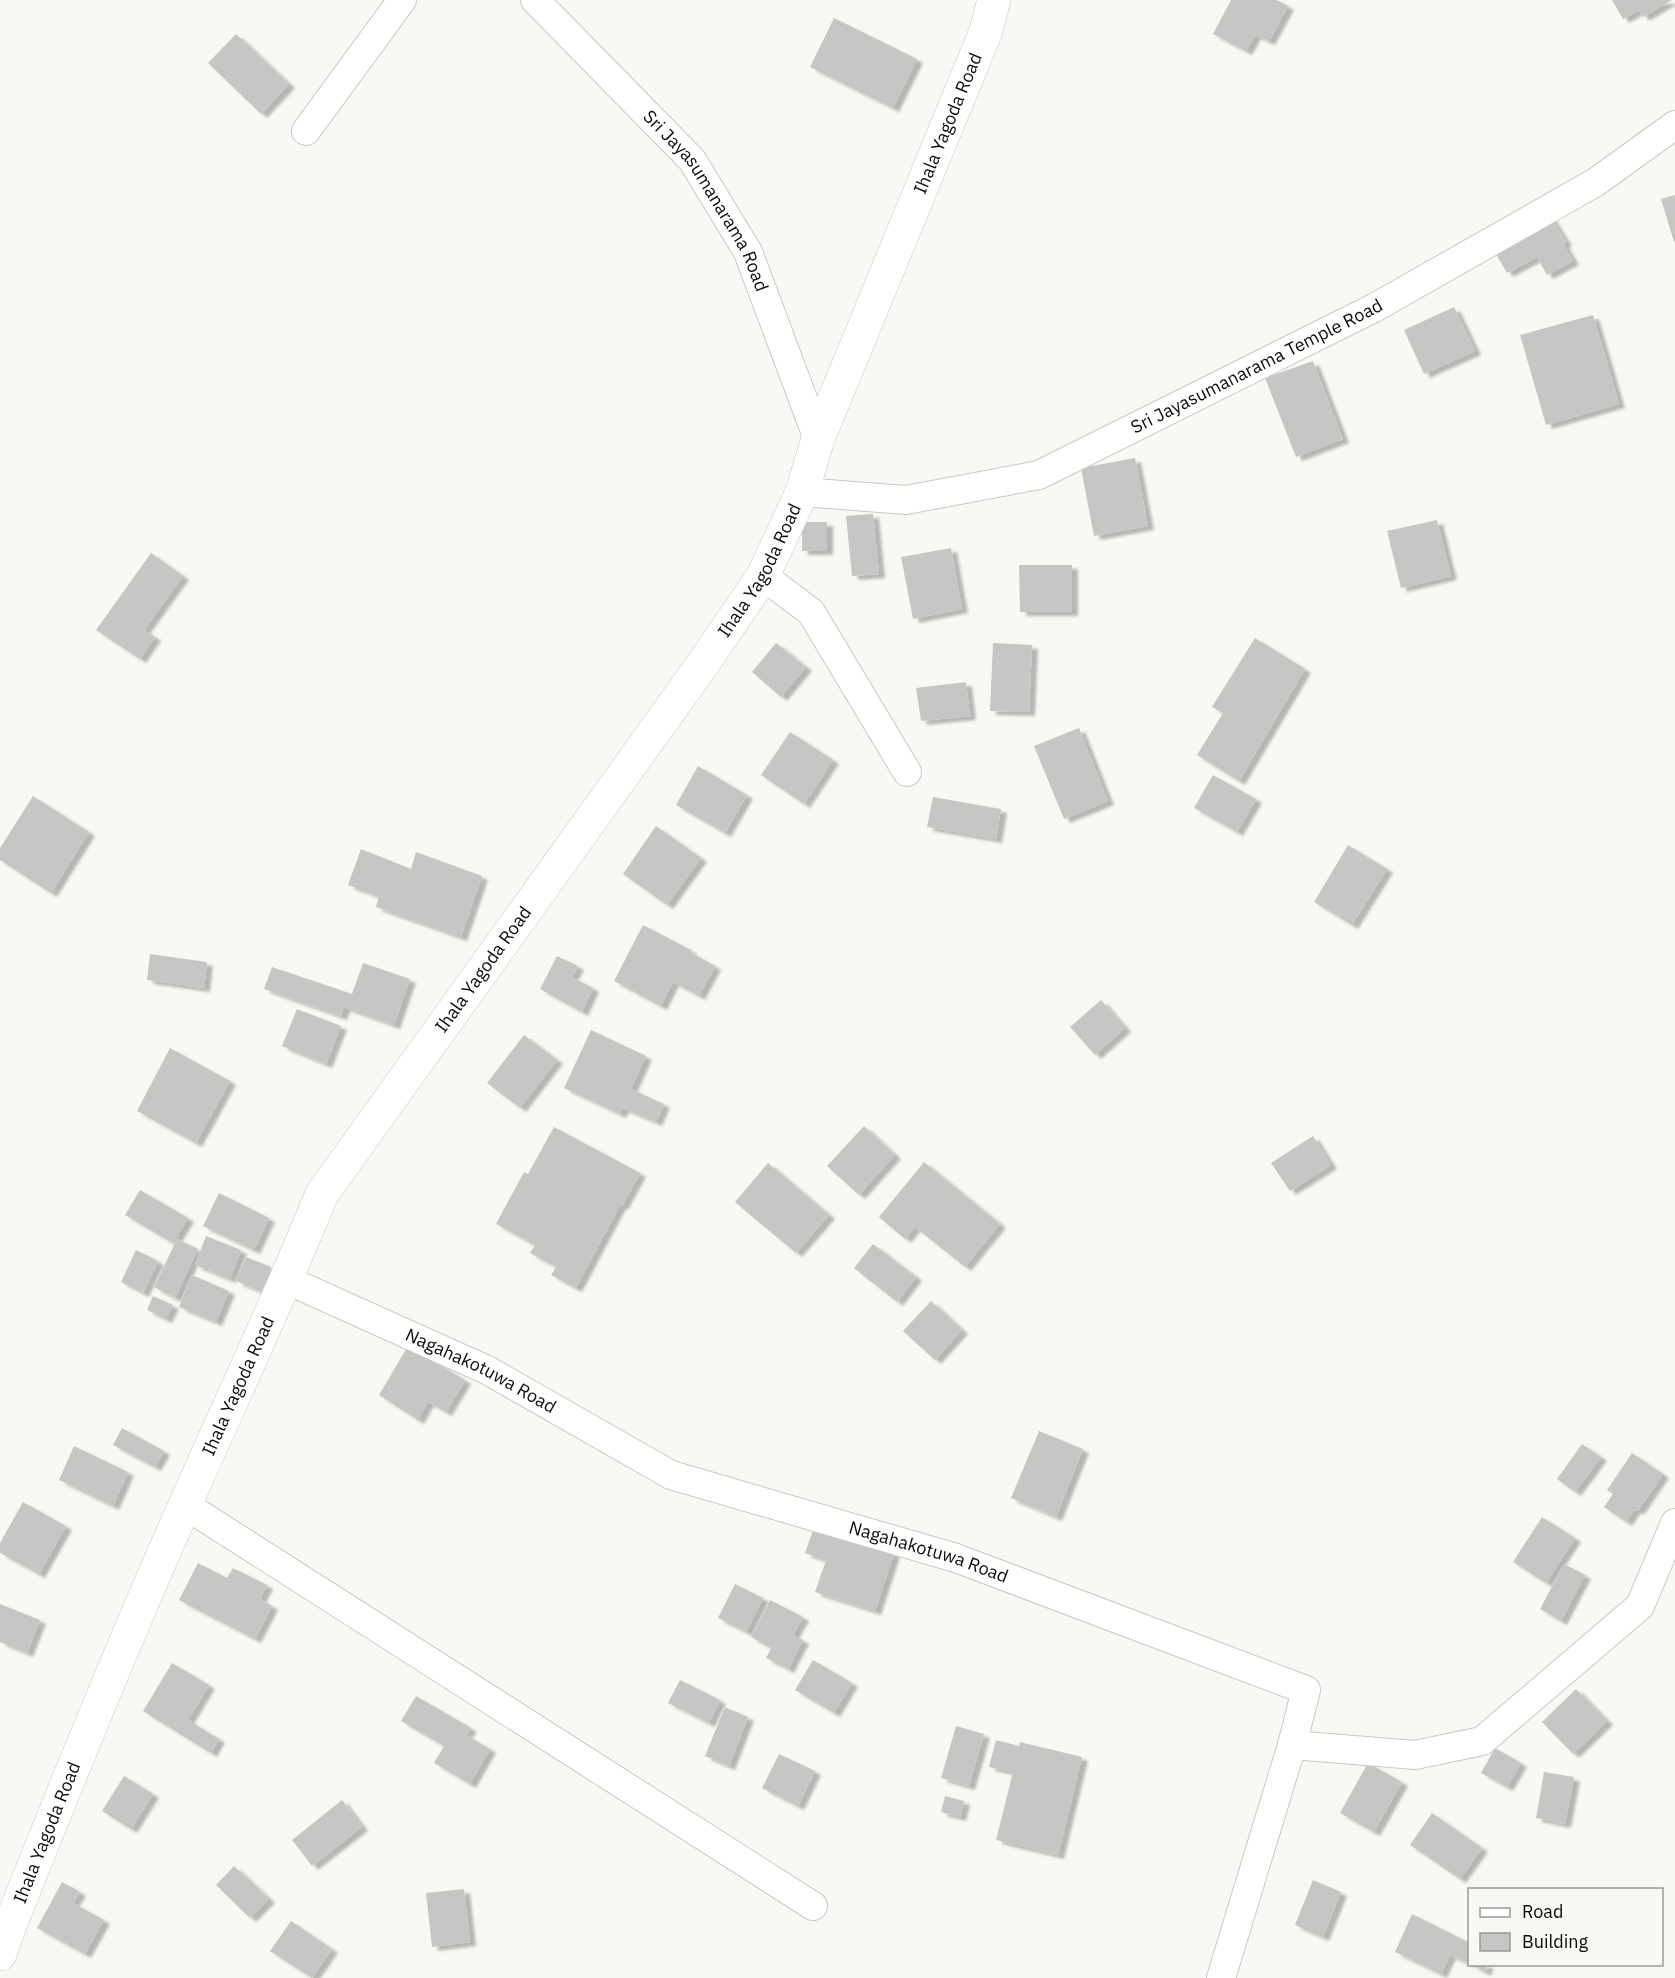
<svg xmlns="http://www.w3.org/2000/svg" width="1675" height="1978" font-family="'IBM Plex Sans',sans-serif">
  <defs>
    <filter id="shadow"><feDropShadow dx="6" dy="4" stdDeviation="1.5" flood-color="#0004"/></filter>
  </defs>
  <rect width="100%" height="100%" fill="#f8f9f5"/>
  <path fill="#c6c7c4" filter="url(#shadow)" d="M1231,0H1277L1288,6L1269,41L1255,35L1246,51L1213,34Z
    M1612,0H1672L1643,17L1639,10L1623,19Z
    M834,18L917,59L893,108L810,67Z
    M236,34L289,84L261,114L208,63Z
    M1675,195V241L1674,242L1661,199Z
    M1550,216L1566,242L1563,244L1573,261L1547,275L1537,257L1507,273L1492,247Z
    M1454,307L1475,351L1424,374L1404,330Z
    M1593,315L1619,404L1546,425L1520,335Z
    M1313,361L1343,439L1296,457L1265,378Z
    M1135,458L1148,526L1094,536L1081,468Z
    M873,514L879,574L852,576L846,516Z
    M1437,520L1451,576L1401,588L1387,531Z
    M802,522H827V551H802Z
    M951,548L962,609L913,619L901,557Z
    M151,553L183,576L144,630L155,637L140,659L96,630Z
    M1019,565H1072V612H1020Z
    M1255,638L1305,669L1239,781L1197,755L1223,713L1212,707Z
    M776,643L806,667L781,697L752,672Z
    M993,643L1032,645L1029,712L990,711Z
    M966,682L970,716L921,721L916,688Z
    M1079,728L1108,801L1064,819L1034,746Z
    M790,732L833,760L804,804L761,775Z
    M698,766L747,795L725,833L676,805Z
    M1213,775L1256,799L1237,832L1194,808Z
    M33,796L89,832L51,893L0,860V848Z
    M933,797L1001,809L996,839L927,827Z
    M656,826L701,858L667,905L623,874Z
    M1348,845L1387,869L1352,925L1314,902Z
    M361,849L411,869L416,852L482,876L461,937L376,907L379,896L348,885Z
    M643,925L691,950L690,952L715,966L699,996L673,982L661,1006L614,981Z
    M150,954L207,962L204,988L147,980Z
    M557,956L578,966L572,977L593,988L582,1012L540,989Z
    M363,963L410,979L394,1025L344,1007L341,1016L264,989L272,967L352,994Z
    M1101,1000L1125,1028L1095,1055L1070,1027Z
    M297,1009L341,1026L326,1064L282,1046Z
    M591,1030L646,1056L631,1089L664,1104L656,1122L623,1108L620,1114L564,1088Z
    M524,1035L557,1060L520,1108L487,1083Z
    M170,1048L230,1081L196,1143L137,1111Z
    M864,1126L895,1155L859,1195L827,1166Z
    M554,1127L640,1173L622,1206L620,1205L576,1288L551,1275L556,1267L530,1253L535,1245L496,1224L524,1172L528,1174Z
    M1313,1136L1331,1165L1290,1191L1271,1163Z
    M924,1162L1000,1224L965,1267L915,1227L905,1239L879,1217Z
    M768,1163L829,1215L796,1253L735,1202Z
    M140,1190L188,1218L173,1243L125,1215Z
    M219,1193L269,1218L254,1250L203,1226Z
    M206,1236L241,1250L230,1279L195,1265Z
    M177,1239L198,1249L175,1298L154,1287Z
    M873,1244L916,1277L897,1302L854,1268Z
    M136,1250L158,1261L143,1293L121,1282Z
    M246,1257L271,1267L261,1291L236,1281Z
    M192,1275L229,1291L216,1322L179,1307Z
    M153,1296L173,1305L166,1319L147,1310Z
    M931,1301L962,1330L935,1360L903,1331Z
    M408,1346L465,1380L446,1412L428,1402L418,1420L379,1395Z
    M122,1428L164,1451L155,1467L113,1445Z
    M1039,1431L1083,1449L1056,1517L1011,1498Z
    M1582,1444L1601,1457L1575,1492L1557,1479Z
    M74,1446L128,1472L113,1506L59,1480Z
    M1632,1453L1663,1474L1638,1511L1635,1509L1626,1522L1604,1507L1613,1494L1607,1490Z
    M23,1502L66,1526L39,1574L0,1553V1543Z
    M1542,1517L1575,1538L1546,1583L1513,1562Z
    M814,1527L894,1553L875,1611L815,1592L826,1560L805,1553Z
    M198,1563L227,1578L233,1568L267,1585L260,1599L272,1606L255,1639L179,1600Z
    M1564,1564L1585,1575L1561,1621L1540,1609Z
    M735,1584L763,1598L746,1632L718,1618Z
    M770,1600L803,1617L793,1635L803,1640L788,1669L766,1658L771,1648L751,1637Z
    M0,1604L40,1620L27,1653L0,1642Z
    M813,1660L852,1683L834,1713L795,1690Z
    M172,1663L209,1685L188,1720L219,1739L211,1753L143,1711Z
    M680,1680L720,1700L709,1723L668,1703Z
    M1576,1689L1607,1721L1573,1754L1542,1722Z
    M416,1696L471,1728L466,1735L490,1749L470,1784L434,1763L444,1746L401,1721Z
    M725,1707L748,1717L729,1766L705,1756Z
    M956,1726L984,1734L969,1786L941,1778Z
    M996,1740L1019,1746L1020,1742L1082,1757L1058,1855L996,1840L1013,1772L989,1767Z
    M1495,1748L1521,1763L1507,1787L1481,1773Z
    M779,1754L815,1771L798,1806L762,1788Z
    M1368,1763L1402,1782L1374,1832L1340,1813Z
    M1544,1772L1574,1777L1565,1824L1536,1818Z
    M124,1776L153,1794L131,1829L102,1811Z
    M945,1796L964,1801L960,1817L941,1812Z
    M342,1800L362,1827L312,1866L292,1840Z
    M1432,1813L1482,1848L1460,1879L1410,1845Z
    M234,1866L269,1899L250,1918L216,1885Z
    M1313,1880L1341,1892L1323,1937L1295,1925Z
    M62,1882L80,1892L73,1903L104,1920L85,1954L37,1928Z
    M464,1889L470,1942L432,1947L426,1893Z
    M1412,1914L1470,1943V1964L1450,1955L1441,1974L1395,1952Z
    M291,1921L332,1949L312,1978L270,1951Z
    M1470,1964H1488L1485,1972Z"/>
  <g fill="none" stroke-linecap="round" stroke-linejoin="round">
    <defs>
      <g id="minor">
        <path id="s1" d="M535,0L692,160L748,252L818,439"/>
        <path d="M306,131L402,0"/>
        <path id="s2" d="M802,492L906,500L1039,475L1374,308L1596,182L1675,125"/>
        <path d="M763,576L811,612L907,772"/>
        <path id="s3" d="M287,1280L487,1370L671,1475L956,1558L1306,1690L1292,1745L1221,1978"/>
        <path d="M185,1505L813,1906"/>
        <path d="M1292,1745L1415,1755L1482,1741L1640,1606L1675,1523"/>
      </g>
      <g id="tertiary">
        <path id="s4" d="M0,1954L11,1923C67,1782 123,1643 185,1505C231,1401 279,1299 322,1194L700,668L763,576L802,492L818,439L986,31L994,0"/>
      </g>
    </defs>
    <use href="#minor" stroke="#c8c8c5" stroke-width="30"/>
    <use href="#tertiary" stroke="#c8c8c5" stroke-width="34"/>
    <use href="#minor" stroke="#fff" stroke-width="28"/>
    <use href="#tertiary" stroke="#fff" stroke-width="33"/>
  </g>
  <g text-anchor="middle" stroke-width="5" stroke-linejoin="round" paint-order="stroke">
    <g font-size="18" fill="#0b0b0a" stroke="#f8f9f5">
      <text dy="6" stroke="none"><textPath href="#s4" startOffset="2074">Ihala Yagoda Road</textPath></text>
      <text dy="6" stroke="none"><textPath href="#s1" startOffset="266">Sri Jayasumanarama Road</textPath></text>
      <text dy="6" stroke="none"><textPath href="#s2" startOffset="483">Sri Jayasumanarama Temple Road</textPath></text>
      <text dy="6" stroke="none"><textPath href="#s4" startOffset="1588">Ihala Yagoda Road</textPath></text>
      <text dy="6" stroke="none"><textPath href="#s4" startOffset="1102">Ihala Yagoda Road</textPath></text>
      <text dy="6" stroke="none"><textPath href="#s3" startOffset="214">Nagahakotuwa Road</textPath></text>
      <text dy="6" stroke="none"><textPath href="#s4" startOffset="616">Ihala Yagoda Road</textPath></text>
      <text dy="6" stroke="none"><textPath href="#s3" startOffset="700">Nagahakotuwa Road</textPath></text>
      <text dy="6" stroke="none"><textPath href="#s4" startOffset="130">Ihala Yagoda Road</textPath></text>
    </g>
  </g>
  <rect x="1468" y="1888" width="195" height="78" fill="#f8f9f5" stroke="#999a97" stroke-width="1.5"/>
  <rect x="1480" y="1908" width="30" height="9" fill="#ffffff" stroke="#999a97" stroke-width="1.5"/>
  <text x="1522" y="1918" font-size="18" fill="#0b0b0a">Road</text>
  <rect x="1480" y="1933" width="30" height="18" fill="#c6c7c4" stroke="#999a97" stroke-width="1.5"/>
  <text x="1522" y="1948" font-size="18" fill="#0b0b0a">Building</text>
</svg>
